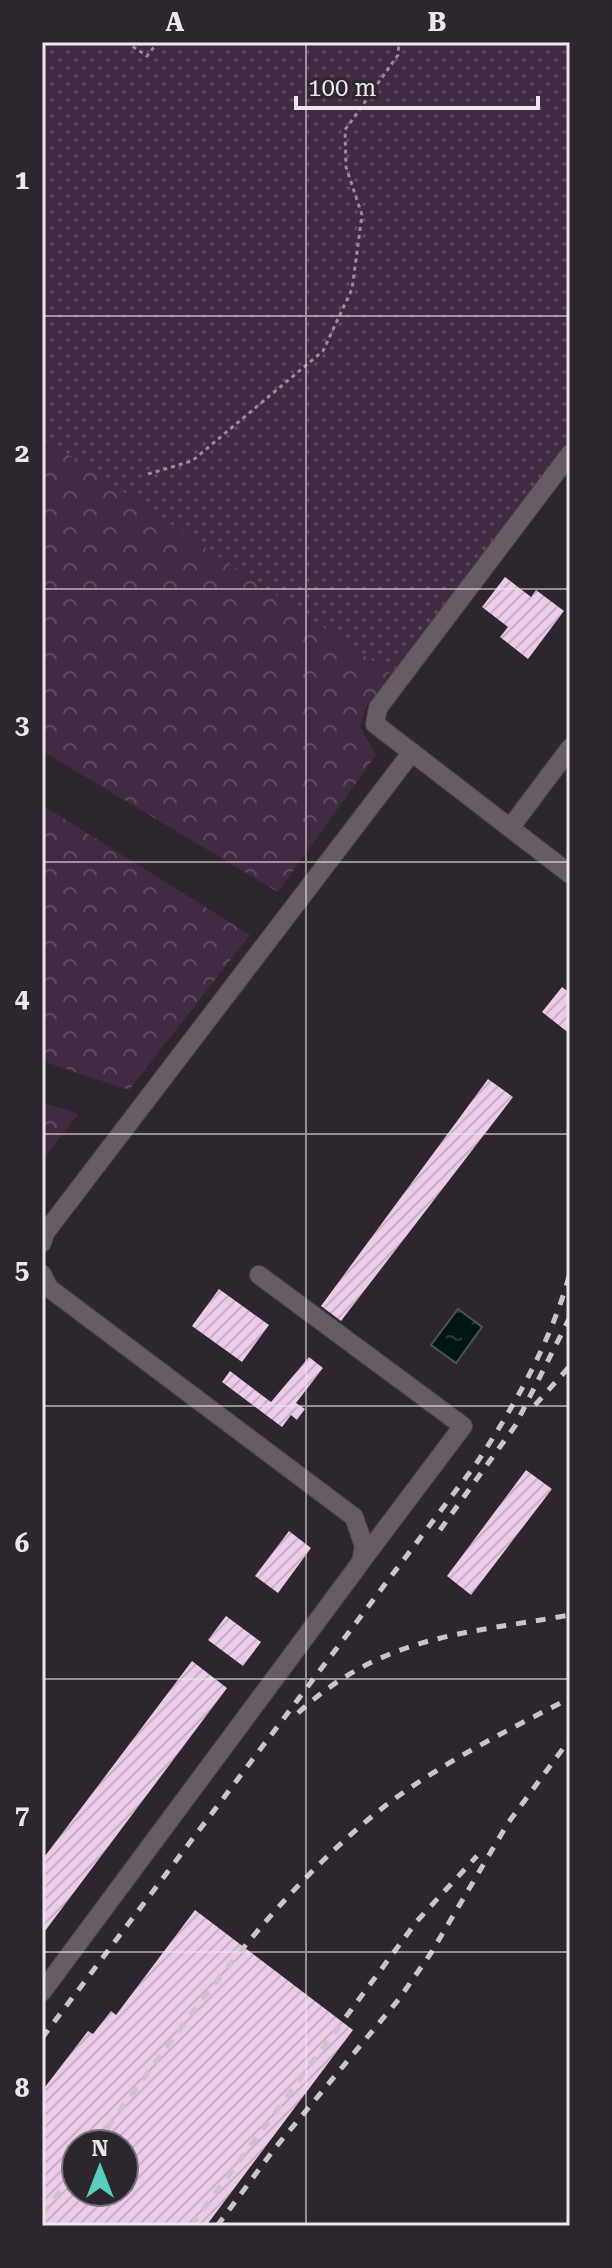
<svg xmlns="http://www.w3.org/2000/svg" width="612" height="2268" font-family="'Roboto Serif',serif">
  <defs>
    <pattern id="grass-dots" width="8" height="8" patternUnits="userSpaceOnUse" patternTransform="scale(2)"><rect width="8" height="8" fill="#432a44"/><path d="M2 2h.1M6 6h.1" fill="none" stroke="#5e495f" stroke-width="1.8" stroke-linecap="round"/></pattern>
    <pattern id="forest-crowns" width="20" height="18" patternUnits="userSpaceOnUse" patternTransform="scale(2)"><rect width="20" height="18" fill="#432a44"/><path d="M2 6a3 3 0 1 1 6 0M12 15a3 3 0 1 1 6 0" fill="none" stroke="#5e495f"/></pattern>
    <pattern id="water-ripples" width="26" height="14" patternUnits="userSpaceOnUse" patternTransform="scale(2)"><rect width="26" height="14" fill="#001612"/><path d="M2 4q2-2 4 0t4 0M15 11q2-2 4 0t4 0" fill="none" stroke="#263835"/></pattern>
    <pattern id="building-hatch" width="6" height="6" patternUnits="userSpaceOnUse" patternTransform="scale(2)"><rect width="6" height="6" fill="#ebcaea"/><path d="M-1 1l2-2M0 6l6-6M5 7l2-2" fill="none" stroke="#caafc9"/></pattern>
  </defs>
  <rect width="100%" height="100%" fill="#2e262e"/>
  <path fill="url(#grass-dots)" d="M42,42H570V440L392,674L42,437Z"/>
  <path fill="url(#forest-crowns)" d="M42,437L392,674L366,707L360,727L376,755L278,892L42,751Z
    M42,805L250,935L129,1090L42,1061Z
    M42,1102L78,1114L42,1161Z"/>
  <path fill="url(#water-ripples)" stroke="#475554" stroke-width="2" d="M458,1309L482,1327L456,1363L431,1345Z"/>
  <path fill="url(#building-hatch)" fill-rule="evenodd" d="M505,577L531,597L536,590L564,611L528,659L500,637L508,627L482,607Z
    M562,987L570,993V1034L542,1012Z
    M488,1079L513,1097L341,1321L321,1306Z
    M219,1289L269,1325L242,1362L192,1326Z
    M309,1357L323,1368L296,1403L305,1409L297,1420L291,1415L282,1427L222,1382L230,1371L271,1402Z
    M526,1470L552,1489L471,1595L447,1576Z
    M289,1531L311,1548L278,1593L255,1576Z
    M226,1616L261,1642L243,1666L208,1640Z
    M192,1661L227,1688L42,1935V1860Z
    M195,1910L353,2030L206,2226H42V2091L88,2031L93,2034L111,2011L116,2015ZM76,2144H124V2192H76Z"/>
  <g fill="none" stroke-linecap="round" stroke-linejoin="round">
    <defs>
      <path id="minor" d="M570,454L378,708L375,724L570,874
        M510,828L570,748
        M42,1243L45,1233L412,752
        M42,1274L49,1288L354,1517L364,1546L361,1562L42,1992
        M259,1275L463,1426L363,1559"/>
    </defs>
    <use href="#minor" stroke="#4a434a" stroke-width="20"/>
    <path stroke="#968f96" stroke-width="3" stroke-dasharray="4 4" stroke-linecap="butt" d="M126,42L147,56L158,42
      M148,474L192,461L323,351L352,289L362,215L346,167L345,130L398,55L399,42"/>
    <use href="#minor" stroke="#665c66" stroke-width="18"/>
    <path stroke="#cbc4cb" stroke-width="5" stroke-dasharray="10 10" stroke-linecap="butt" d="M535,1405L570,1366
      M440,1530L515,1426L570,1317
      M298,1713C383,1635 463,1634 570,1615
      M42,2038L476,1464C515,1405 551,1342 570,1273
      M95,2144C179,2033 256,1915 363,1824C424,1771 499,1735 570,1698
      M42,2215L76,2170
      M191,2226L417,1921L477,1856
      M217,2226L275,2148L399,1999L431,1953L508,1823L570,1739"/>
  </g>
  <path fill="none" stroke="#ede7ed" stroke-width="2" stroke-opacity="0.55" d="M306,42V2226M42,316H570M42,589H570M42,862H570M42,1134H570M42,1406H570M42,1679H570M42,1952H570"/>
  <rect width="612" height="2268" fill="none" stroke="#2e262e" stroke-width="88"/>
  <g transform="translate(100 2168)"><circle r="38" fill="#2e262e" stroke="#7a737a" stroke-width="2"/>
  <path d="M0-6L14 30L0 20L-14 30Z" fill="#59cebe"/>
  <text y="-12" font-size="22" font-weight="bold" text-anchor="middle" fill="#ede7ed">N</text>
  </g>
  <path d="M296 96v12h242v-12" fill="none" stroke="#ede7ed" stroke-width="4"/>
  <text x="308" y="96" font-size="24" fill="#ede7ed" stroke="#2e262e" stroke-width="6" paint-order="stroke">100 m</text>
  <rect x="44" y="44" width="524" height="2180" fill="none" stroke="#ede7ed" stroke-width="3"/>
  <g font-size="26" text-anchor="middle" font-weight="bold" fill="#ede7ed">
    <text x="175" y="31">A</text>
    <text x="437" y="31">B</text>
    <text x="22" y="189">1</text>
    <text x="22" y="462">2</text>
    <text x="22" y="734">3</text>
    <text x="22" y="1007">4</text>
    <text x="22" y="1279">5</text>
    <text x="22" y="1552">6</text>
    <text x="22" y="1824">7</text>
    <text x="22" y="2097">8</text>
  </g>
</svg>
